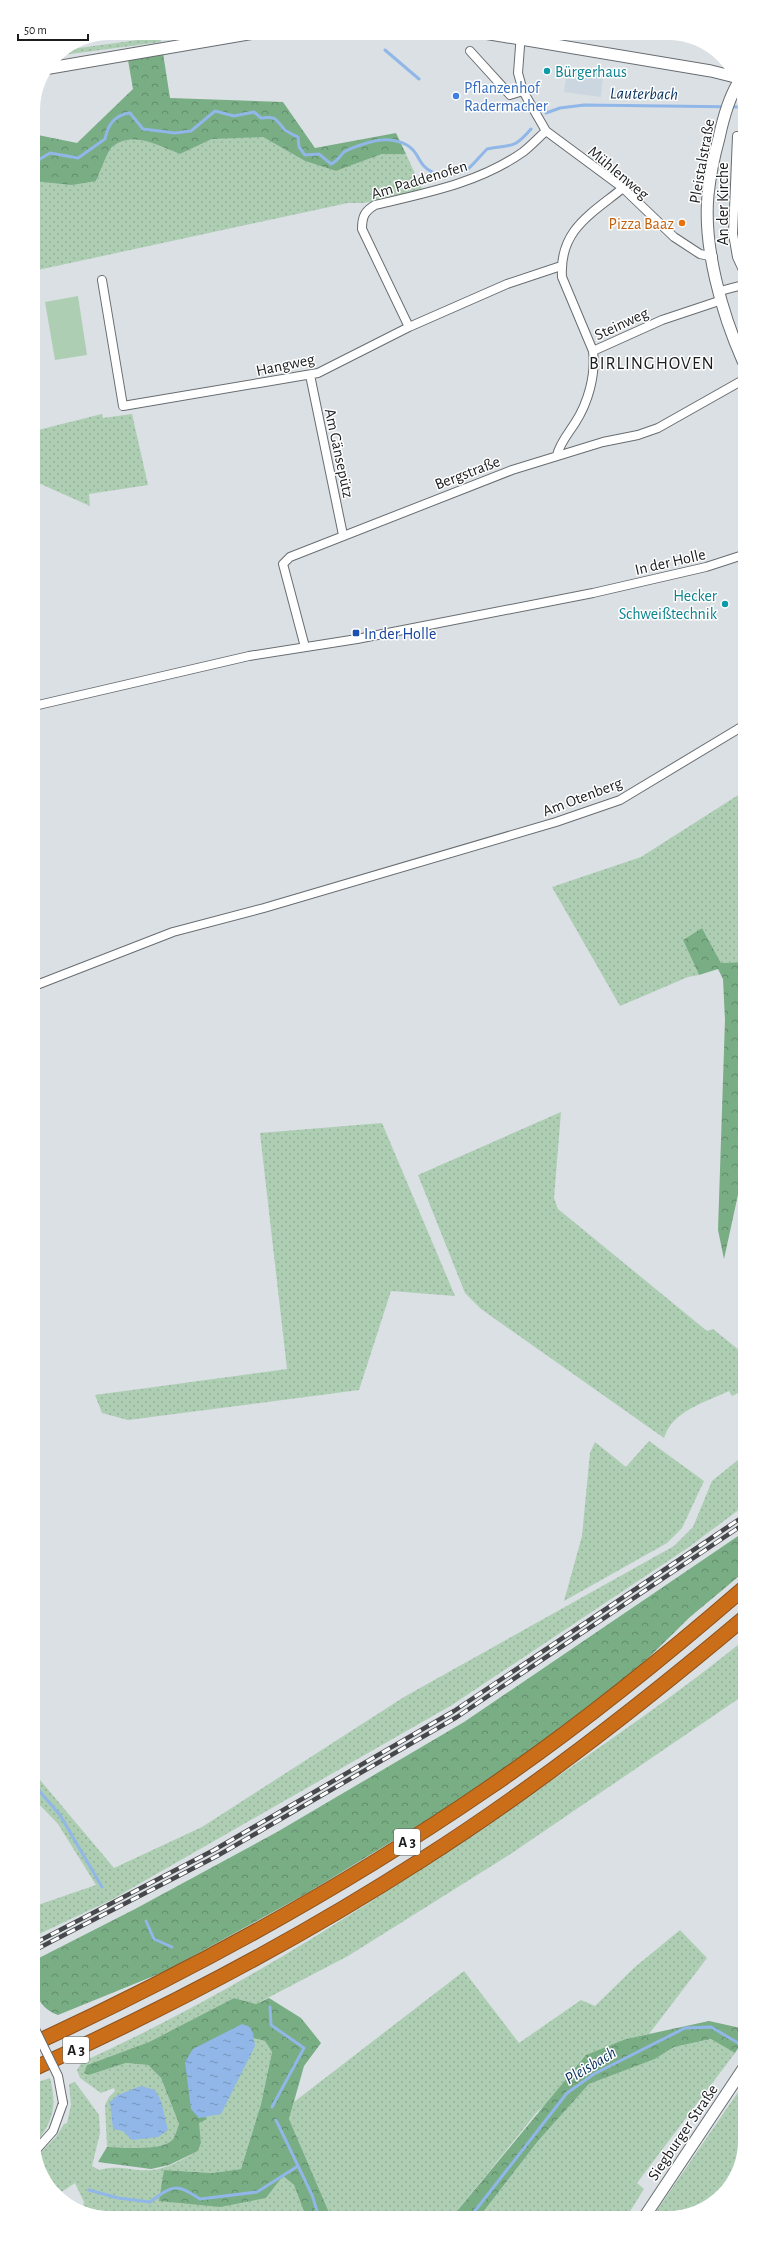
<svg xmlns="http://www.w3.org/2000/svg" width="778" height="2251" font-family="'Alegreya Sans',sans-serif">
  <defs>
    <pattern id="grass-dots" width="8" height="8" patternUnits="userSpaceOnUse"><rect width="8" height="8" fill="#aeceb4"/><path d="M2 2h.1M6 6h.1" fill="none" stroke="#95b09a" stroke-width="1.8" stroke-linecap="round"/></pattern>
    <pattern id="forest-crowns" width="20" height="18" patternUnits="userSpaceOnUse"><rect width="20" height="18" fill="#79ad84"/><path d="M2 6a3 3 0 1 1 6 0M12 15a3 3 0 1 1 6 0" fill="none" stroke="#628c6b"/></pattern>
    <pattern id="water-ripples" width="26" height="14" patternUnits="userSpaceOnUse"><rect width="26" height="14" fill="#90b7e7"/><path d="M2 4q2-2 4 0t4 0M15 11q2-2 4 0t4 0" fill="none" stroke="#7594bb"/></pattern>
  </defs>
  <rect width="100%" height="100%" fill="#dae0e4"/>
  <path fill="#cbd6e0" d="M567,70L603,75L601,97L564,92Z"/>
  <path fill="url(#grass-dots)" d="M160,37L161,42L55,56L64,50Z
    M235,137H263L305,161L336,171L382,154H406L422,189L364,203H348L33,271V181H96C100,173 107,152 112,147C133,130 160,146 180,154L212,139Z
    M102,414L103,418L132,414L148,485L89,494L90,506L34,481V431Z
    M743,792L744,962L721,963L702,928L683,940L699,975L688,977L620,1006L552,887L641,857Z
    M561,1112L554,1198L558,1209L707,1331L713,1329L744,1354V1390L732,1396L729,1391C706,1402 672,1411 664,1438L481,1309L465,1293L418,1175Z
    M382,1123L455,1296L391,1291L359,1390L128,1420L102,1413L95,1395L287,1369L260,1133Z
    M649,1441L704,1481L682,1528L667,1543L564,1601L582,1536L590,1453L595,1442L626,1467Z
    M744,1455V1506L689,1547L452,1705L111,1900L35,1936V1906L96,1885L58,1824L35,1800V1774L114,1868L202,1827L404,1697L674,1546L693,1527L712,1481Z
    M744,1640V1695L509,1855L348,1956L256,2004L234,1998L149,2042L87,2065L89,2075L126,2063L148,2065L161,2078L179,2124C177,2128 176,2135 173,2139C163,2152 122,2147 107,2147L105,2105L109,2097L115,2091L114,2088L101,2093L80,2078L77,2070L82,2062C232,1994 371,1904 507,1811C587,1756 669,1701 744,1640Z
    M680,1930L707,1958L649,2034L626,2039L537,2112L453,2216L331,2217L289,2119L294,2102L464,1971L519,2043L581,2000L595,2006L635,1967Z
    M253,2038L265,2041L272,2052L261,2104L241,2169L212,2173L164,2170L266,2198L283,2176L294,2185L306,2217L105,2218L83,2209L84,2202L75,2183L57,2195L36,2161V2157L56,2137L64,2124L67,2123L71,2105L69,2084L75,2082L99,2115L100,2133L92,2166L99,2170C121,2164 132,2172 152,2170C168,2169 184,2158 198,2151L201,2143L197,2111L187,2087L188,2069Z
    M712,2039L735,2053L637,2183L644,2189L627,2216H480L538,2141L589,2084L655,2059L674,2047Z
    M50,2078C57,2106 54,2120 36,2143L35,2083Z
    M745,2082V2141L729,2188L688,2215L653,2216Z"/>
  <path fill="url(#forest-crowns)" d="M163,53L170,98L283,102L315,148L396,133L406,154H382L336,171L305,161L263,137L212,139L180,154C159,146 133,130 112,147C107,152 100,173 96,181L72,185L33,181V134L77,143L133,89L128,60Z
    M702,928L721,963L744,962V1167L724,1259L718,1230L725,1020L723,979L718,969L699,975L683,940Z
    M744,1532V1572L690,1617L637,1669L483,1786L309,1892L166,1971L58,2015C32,2005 35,1984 35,1960L135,1909L277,1832L464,1722Z
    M234,1998L256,2004L269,1998L301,2018L321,2043L304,2066L289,2119L331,2217H306L294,2185L283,2176L266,2198L220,2207L159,2201L164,2170L212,2173L241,2169L261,2104L272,2052L265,2041L253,2038L188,2069C187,2090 190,2106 207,2119L199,2123L201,2143L198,2151L169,2165L151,2169L98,2162L107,2147C122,2147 163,2152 173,2139C176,2135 177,2128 179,2124L161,2078L148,2065L126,2063L89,2075L84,2073L87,2065L149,2042Z
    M709,2021L745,2029V2037L735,2053L711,2039L674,2047L655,2059L589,2084L538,2141L480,2216H453L586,2055L626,2039Z"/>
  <path fill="#aeceb4" d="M78,296L87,355L55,360L45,302Z"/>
  <path fill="url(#water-ripples)" d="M242,2024L250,2027L253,2033L255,2046L221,2114L199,2118L191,2109L185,2062L193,2049Z
    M141,2086L155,2090L161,2101L168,2130L158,2137L132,2140L123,2131L113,2129L110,2102L118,2095Z"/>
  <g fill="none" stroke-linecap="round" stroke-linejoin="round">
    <path stroke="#90b7e7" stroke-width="3" d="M385,50L419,79
      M546,113L560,108L584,105L742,107
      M33,169L40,159L50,153L78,158L105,139C108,125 114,115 130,113L143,129L175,133L191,131L215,111L234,116L254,112L261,118C275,116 275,118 284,129C287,132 294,135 298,137L299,147L305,155L319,154L331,164C338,161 339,157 344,152C350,148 374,140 382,140C392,139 406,142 413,150C417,154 419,160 423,165C434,178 454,177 468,169C474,164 481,155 487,149C512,144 513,150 531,129
      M35,1786L60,1815L102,1887
      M146,1921L154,1939L172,1947
      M270,2007L271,2025L304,2048L272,2107
      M276,2120L312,2195L319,2217
      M89,2190L118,2198L150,2202C173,2185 176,2183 200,2199L257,2192L298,2166
      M65,2201L66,2200
      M471,2216L567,2093L594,2074L685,2028L711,2027L745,2047"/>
    <defs>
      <path id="street" d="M521,33L518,73L523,91L546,131L623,188L674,237L700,254L713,257
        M470,51L510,95L523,91
        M737,136L733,234L737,257L743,270
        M102,280L123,406L318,373L409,327L507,284L561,266
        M720,291L743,285
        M409,327L362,229C362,216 365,211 375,205C426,193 479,183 523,152C531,146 538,138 546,131
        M593,351L562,277C559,230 591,214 623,188
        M310,375L343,535
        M557,455C560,443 568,434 575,423C588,403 596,375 593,351L662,320L722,300
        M305,647L283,564L290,557L512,470L603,442L638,435L658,428L743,380
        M34,706L249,656L357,639L593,593L706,567L743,555
        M34,986L173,932L264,908L556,822L620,800L743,726
        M36,2150L53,2131L63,2103"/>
      <path id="secondary" d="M484,33L711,71L735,77
        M50,68L254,33
        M738,83C728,100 723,119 719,138C714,156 710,176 708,195C703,247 722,314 743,361
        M645,2216L745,2066"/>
      <path id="highway" d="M35,2043C193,1970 344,1887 487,1789C577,1728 662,1659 744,1588
        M35,2068C169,2007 299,1939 423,1859C536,1787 642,1704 744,1618"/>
    </defs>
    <use href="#street" stroke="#686d71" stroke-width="10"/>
    <use href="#secondary" stroke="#686d71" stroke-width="13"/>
    <use href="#highway" stroke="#8d511b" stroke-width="16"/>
    <use href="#street" stroke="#fff" stroke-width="8"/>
    <use href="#secondary" stroke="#fff" stroke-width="11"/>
    <use href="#highway" stroke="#cb6e19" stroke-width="14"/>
    <defs>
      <path id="rail" d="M35,1943L214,1850L454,1711L744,1516
        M35,1950L217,1856L457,1717L744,1524"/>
    </defs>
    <use href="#rail" stroke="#46484b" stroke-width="4.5"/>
    <use href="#rail" stroke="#fff" stroke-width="3" stroke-dasharray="9" stroke-linecap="butt"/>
    <defs>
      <path id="street-bridge" d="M35,2029L58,2076L63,2103"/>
    </defs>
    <use href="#street-bridge" stroke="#686d71" stroke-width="10" stroke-linecap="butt"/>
    <use href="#street-bridge" stroke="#fff" stroke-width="8"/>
  </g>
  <g fill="#0f9aa8" stroke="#fff" stroke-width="1.5">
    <circle cx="547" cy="71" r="4"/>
    <circle cx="725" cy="604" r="4"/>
  </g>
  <circle fill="#3f7fe0" stroke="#fff" stroke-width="1.5" cx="456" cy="96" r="4"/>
  <circle fill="#e8710a" stroke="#fff" stroke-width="1.5" cx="682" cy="223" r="4"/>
  <rect fill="#1a4fb4" stroke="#fff" stroke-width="1.5" x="352" y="629" width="8" height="8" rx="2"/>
  <g text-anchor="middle" stroke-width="3" stroke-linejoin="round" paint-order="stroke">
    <g fill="#fff" stroke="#5f6062" stroke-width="1">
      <rect x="394" y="1829" width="26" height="26" rx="3"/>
      <rect x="63" y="2037" width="26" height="26" rx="3"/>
    </g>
    <g font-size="15" font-weight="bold" fill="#1b1c1e">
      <text x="407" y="1847">A 3</text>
      <text x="76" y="2055">A 3</text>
    </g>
    <g font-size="16" fill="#0d838f" stroke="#fff" text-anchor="start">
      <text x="555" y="77">Bürgerhaus</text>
      <text x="717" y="601" text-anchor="end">Hecker<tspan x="717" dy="18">Schweißtechnik</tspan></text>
    </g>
    <g font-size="16" fill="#366cbe" stroke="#fff" text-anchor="start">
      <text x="464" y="93">Pflanzenhof<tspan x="464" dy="18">Radermacher</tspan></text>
    </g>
    <g font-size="16" fill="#1b1c1e" stroke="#fff">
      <text transform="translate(701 161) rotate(-80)" y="6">Pleistalstraße</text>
      <text transform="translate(619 172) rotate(40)" y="6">Mühlenweg</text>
      <text transform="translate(419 179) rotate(-17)" y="6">Am Paddenofen</text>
      <text transform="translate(722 204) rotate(-90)" y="6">An der Kirche</text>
      <text transform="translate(621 323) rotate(-25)" y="6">Steinweg</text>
      <text transform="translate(285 364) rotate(-12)" y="6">Hangweg</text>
      <text transform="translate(340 453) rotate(78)" y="6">Am Gänsepütz</text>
      <text transform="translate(467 472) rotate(-21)" y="6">Bergstraße</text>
      <text transform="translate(670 561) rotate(-13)" y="6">In der Holle</text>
      <text transform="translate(582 796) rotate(-21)" y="6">Am Otenberg</text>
      <text transform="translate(682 2132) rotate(-56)" y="6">Siegburger Straße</text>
    </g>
    <g font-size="16" fill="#c56008" stroke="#fff" text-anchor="end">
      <text x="674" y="229">Pizza Baaz</text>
    </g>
    <g font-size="16" fill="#164399" stroke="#fff" text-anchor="start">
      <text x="364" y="639">In der Holle</text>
    </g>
    <g font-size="17" font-style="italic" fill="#08305c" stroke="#fff">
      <text transform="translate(644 93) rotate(1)" y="6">Lauterbach</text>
      <text transform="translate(590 2065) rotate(-31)" y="6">Pleisbach</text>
    </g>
    <g font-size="18" letter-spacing="1" fill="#1b1c1e" stroke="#fff">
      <text x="652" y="369">BIRLINGHOVEN</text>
    </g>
  </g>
  <path d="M0 0H778V2251H0ZM110 40H668A70 70 0 0 1 738 110V2141A70 70 0 0 1 668 2211H110A70 70 0 0 1 40 2141V110A70 70 0 0 1 110 40Z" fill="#fff" fill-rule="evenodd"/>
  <path d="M18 34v6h70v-6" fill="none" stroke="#1b1c1e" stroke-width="2"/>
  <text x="24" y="34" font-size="12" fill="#1b1c1e" stroke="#ffffff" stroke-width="3" paint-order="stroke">50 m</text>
</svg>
